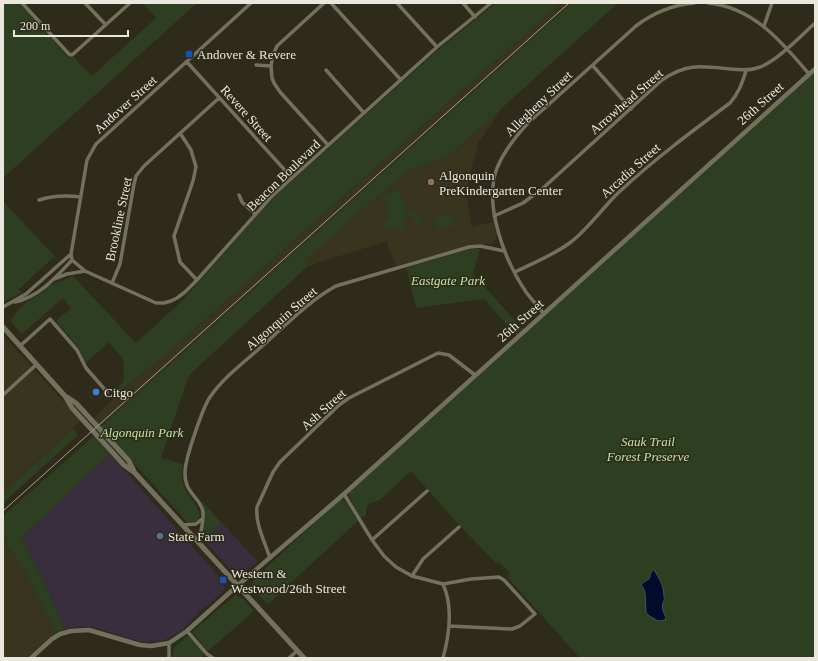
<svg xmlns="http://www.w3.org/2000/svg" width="818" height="661" font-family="'Times New Roman',serif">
  <rect width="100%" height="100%" fill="#2e2b1b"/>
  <path fill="#382e3d" d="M110,454L224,582V589L222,593L199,612L183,630L165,640L142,642L96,628L82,626L64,629L47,587L22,537Z
    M222,523L258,562L240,576L234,574L204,540Z"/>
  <path fill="#39341d" d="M560,3H572L101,427L94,418L118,394L161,359Z
    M502,108L478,143L466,192L472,227L493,222L497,236L492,244L470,245L395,266L387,241L308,266L303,261L406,172L450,155Z
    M3,335L81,421L3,492Z
    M3,532L9,539L5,543L21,565L55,633L26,658H3Z"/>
  <path fill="#2e3e20" d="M3,3H19L66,55L74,57L92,76L156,18L143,3H197L3,178Z
    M496,3H560L161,359L117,394L115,390L124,381L123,359L109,342L86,363L79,348L56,321L71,308L63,298L22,334L11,322L14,315L26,302L38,295L51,285L73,276L136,343L181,302L274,197L439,49Z
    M572,3H618L450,155L406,172L304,261L308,266L189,375L161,458L183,464C182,472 181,479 184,487C187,497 215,521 188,523L101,427Z
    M815,72V658H580L507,577L510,573L500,563H496L459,525L411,471L380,500L370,503L366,509V515L361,519L349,496V494L352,488Z
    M398,189L407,213L413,211L418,217L423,220V222L416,225L412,215L402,219L406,229L399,231L397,226L386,230C381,223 382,221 390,217L382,196Z
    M3,201L59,261L54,257L19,289L22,293L3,302Z
    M452,213L455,225L437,230L434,219Z
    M470,249H480L473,274L523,329L516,335L484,299L416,308L406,268Z
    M74,428L77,436L3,503V492Z
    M94,436L110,454L22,537L47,587L64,629L55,633L21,565L5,543L9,539L3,532V516Z
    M340,499H342L345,501L358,521L268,604L251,588V585L254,579Z
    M201,500L222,523L204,540C200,532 205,524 205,517C206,511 203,506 201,500Z
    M236,595L242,598L254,611L208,651L192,632L233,597Z
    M187,636L191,638L204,654L200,658H172L174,648Z"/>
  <path fill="#010c2d" stroke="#474e62" d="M653,569C659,577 664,586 664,597C665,601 664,599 663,603C661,608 664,613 666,618L665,620L658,621L648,615L646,612L645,592L641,584C655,576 647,579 653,569Z"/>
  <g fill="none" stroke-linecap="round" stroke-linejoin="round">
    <path stroke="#74705e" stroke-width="3.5" d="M22,3L69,54L72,55L130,3
      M85,3L106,25
      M324,3L277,46L273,55L271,66L272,78L274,83L280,92L328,145
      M331,3L401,80
      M397,3L437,47
      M463,3L475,17
      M708,3C753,7 782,42 809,74
      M764,26L772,3
      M187,62L292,178
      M256,65L271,66
      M593,66L631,109
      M326,70L364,113
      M180,133L191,150L196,167L193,181L174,236L180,262L197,280
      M239,195L242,202L255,214
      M39,200C54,195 66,195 81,197
      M494,216L523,203L542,189L662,80C687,63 701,66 730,69C739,70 748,71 757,68C774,64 801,36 815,23
      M85,271L72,260L71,254L87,160L96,144L251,3
      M515,272C533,263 554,255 571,242C588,229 601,210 617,194C652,161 691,132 730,103C739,93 742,83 746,71
      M54,279L67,274L85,271L156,303H164L171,301L177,298L185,292L197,280L272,196L437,47L491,3
      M112,283L120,264L134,184L136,176L144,166L219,98
      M15,302C39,297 56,277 72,260
      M3,307L26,294L71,254
      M543,313C538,306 531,299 526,292C505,261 483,205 497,168C504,151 515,137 528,123L636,26C653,13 672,5 694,3
      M20,346L50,319L77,350L86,368L107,392
      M3,395L37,364
      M344,494L372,540L384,556L396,567L412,576L443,584L471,579L499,577L504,580L535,614L520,626L512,629L449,626
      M182,525L196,524L202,519
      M372,540L427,491
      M199,543C200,533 204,522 203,512C201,497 184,494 185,472C185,459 203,407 210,397C223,378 243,363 260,348C284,327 307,302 336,286L469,247L480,246L504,251
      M270,558C265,542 255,524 257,507L273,472L280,462L339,405L349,398L438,353L449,355L475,375
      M412,576L423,559L459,527
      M187,631L207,654L213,658
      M169,658V643
      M289,658L297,651
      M443,658C449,636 453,606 443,584"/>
    <path stroke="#74705e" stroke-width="4.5" d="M31,658L52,639L60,634L71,631L89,630L140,645L151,646L169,643L187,631L237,586L344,494L815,69"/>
    <path stroke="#74705e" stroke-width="5" d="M3,327L65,396L72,408L124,465L135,473L304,658
      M67,397L76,403L129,461L134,471"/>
    <path stroke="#a19f92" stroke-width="1" d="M3,511L569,3"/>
  </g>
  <g fill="#1a4fb4" stroke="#2e2b1b" stroke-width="1.5">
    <rect x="185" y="50" width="8" height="8" rx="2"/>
    <rect x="219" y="576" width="8" height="8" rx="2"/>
  </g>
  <circle fill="#8d6e63" stroke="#2e2b1b" stroke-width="1.5" cx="431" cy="182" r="4"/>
  <circle fill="#3f7fe0" stroke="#2e2b1b" stroke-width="1.5" cx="96" cy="392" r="4"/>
  <circle fill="#5c6f8a" stroke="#2e2b1b" stroke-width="1.5" cx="160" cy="536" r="4"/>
  <g text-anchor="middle" stroke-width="3" stroke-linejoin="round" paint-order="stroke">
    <g font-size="13" fill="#eae8dd" stroke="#2e2b1b" text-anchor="start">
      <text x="197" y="59">Andover &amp; Revere</text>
      <text x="439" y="180">Algonquin<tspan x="439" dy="15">PreKindergarten Center</tspan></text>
      <text x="104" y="397">Citgo</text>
      <text x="168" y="541">State Farm</text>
      <text x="231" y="578">Western &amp;<tspan x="231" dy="15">Westwood/26th Street</tspan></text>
    </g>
    <g font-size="13" fill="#eae8dd" stroke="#2e2b1b">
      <text transform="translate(626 101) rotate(-41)" y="5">Arrowhead Street</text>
      <text transform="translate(538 103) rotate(-44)" y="5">Allegheny Street</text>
      <text transform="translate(760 103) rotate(-42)" y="5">26th Street</text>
      <text transform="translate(125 104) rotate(-42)" y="5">Andover Street</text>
      <text transform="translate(247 113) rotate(48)" y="5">Revere Street</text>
      <text transform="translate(630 170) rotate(-42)" y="5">Arcadia Street</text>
      <text transform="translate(283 175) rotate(-44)" y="5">Beacon Boulevard</text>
      <text transform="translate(118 219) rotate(-78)" y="5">Brookline Street</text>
      <text transform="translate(281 318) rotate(-41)" y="5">Algonquin Street</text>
      <text transform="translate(520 320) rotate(-42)" y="5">26th Street</text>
      <text transform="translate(323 409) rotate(-42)" y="5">Ash Street</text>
    </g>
    <g font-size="13" font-style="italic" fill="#bfe5a0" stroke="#2e2b1b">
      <text x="448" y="285">Eastgate Park</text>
      <text x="142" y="437">Algonquin Park</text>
      <text x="648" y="446">Sauk Trail<tspan x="648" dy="15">Forest Preserve</tspan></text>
    </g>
  </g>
  <rect width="818" height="661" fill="none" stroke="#eae8dd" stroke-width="8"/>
  <path d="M14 30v6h114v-6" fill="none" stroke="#eae8dd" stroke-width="2"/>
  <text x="20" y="30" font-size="12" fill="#eae8dd" stroke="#2e2b1b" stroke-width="3" paint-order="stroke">200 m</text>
</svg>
